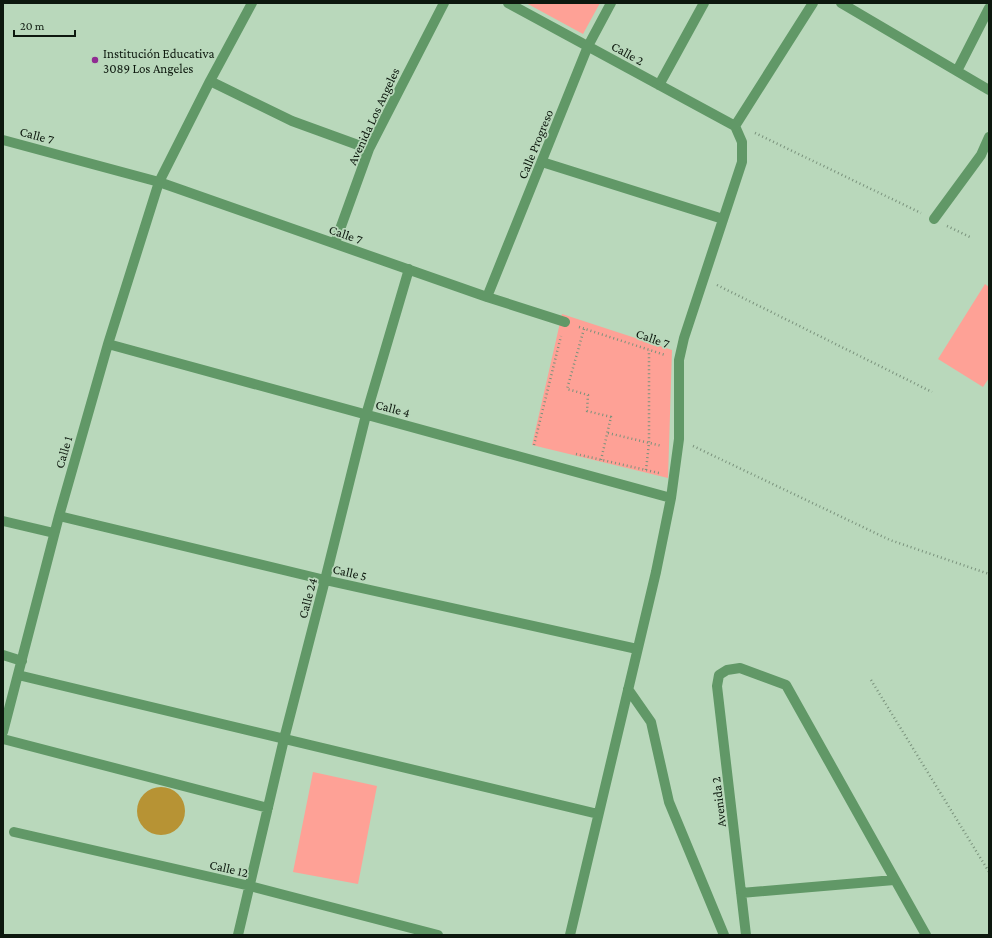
<svg xmlns="http://www.w3.org/2000/svg" width="992" height="938" font-family="'Crimson Pro',serif">
  <rect width="100%" height="100%" fill="#b9d8bb"/>
  <path fill="#fea196" d="M526,3H600L583,34Z
    M985,284L989,287V378L983,387L938,359Z
    M562,314L672,350L668,478L532,445Z
    M313,772L377,786L358,884L293,872Z"/>
  <path fill="#b79334" d="M137 811a24 24 0 1 1 48 0a24 24 0 1 1-48 0Z"/>
  <g fill="none" stroke-linecap="round" stroke-linejoin="round">
    <path stroke="#7a927c" stroke-width="2.5" stroke-dasharray="1 3" stroke-linecap="butt" d="M755,133L921,213
      M947,226L970,237
      M717,285L932,392
      M579,327L665,355
      M584,329L567,389L588,395L587,411L611,417L601,460
      M608,433L662,446
      M534,445L561,336
      M693,446L890,540L989,574
      M576,454L659,473
      M646,470L649,443V350
      M871,680L989,872"/>
    <path stroke="#619867" stroke-width="10" d="M508,3L735,126
      M841,3L989,90
      M957,71L989,8
      M210,81L292,121L369,149
      M659,85L704,3
      M3,140L159,182L487,297L565,322
      M542,162L723,219
      M934,219L981,155L989,137
      M335,243L369,149L444,3
      M487,297L588,46L611,3
      M108,344L671,498
      M59,516L325,580L637,649
      M3,521L54,533
      M3,655L22,661
      M18,675L598,814
      M628,689L651,722L669,802L724,935
      M3,732L59,516L108,344L159,182L210,81L252,3
      M3,739L268,808
      M14,832L250,886L438,935
      M741,893L894,880
      M238,935L284,739L325,580L366,415L409,269
      M570,935L656,572L671,498L679,439V360L684,338L742,162V142L735,126L813,3
      M746,935L717,686L719,675L727,670L740,668L786,685L926,935"/>
  </g>
  <circle fill="#902b92" stroke="#b9d8bb" stroke-width="1.5" cx="95" cy="60" r="4"/>
  <g text-anchor="middle" stroke-width="3.5" stroke-linejoin="round" paint-order="stroke">
    <g font-size="13" fill="#0d180e" stroke="#b9d8bb" text-anchor="start">
      <text x="103" y="58">Institución Educativa<tspan x="103" dy="15">3089 Los Angeles</tspan></text>
    </g>
    <g font-size="13" fill="#0d180e" stroke="#b9d8bb">
      <text transform="translate(628 53) rotate(29)" y="5">Calle 2</text>
      <text transform="translate(373 116) rotate(-65)" y="5">Avenida Los Angeles</text>
      <text transform="translate(37 135) rotate(15)" y="5">Calle 7</text>
      <text transform="translate(535 144) rotate(-68)" y="5">Calle Progreso</text>
      <text transform="translate(346 234) rotate(19)" y="5">Calle 7</text>
      <text transform="translate(653 338) rotate(19)" y="5">Calle 7</text>
      <text transform="translate(393 408) rotate(15)" y="5">Calle 4</text>
      <text transform="translate(63 452) rotate(-74)" y="5">Calle 1</text>
      <text transform="translate(350 572) rotate(13)" y="5">Calle 5</text>
      <text transform="translate(307 598) rotate(-75)" y="5">Calle 24</text>
      <text transform="translate(718 802) rotate(-97)" y="5">Avenida 2</text>
      <text transform="translate(229 868) rotate(13)" y="5">Calle 12</text>
    </g>
  </g>
  <rect width="992" height="938" fill="none" stroke="#0d180e" stroke-width="8"/>
  <path d="M14 30v6h61v-6" fill="none" stroke="#0d180e" stroke-width="2"/>
  <text x="20" y="30" font-size="12" fill="#0d180e" stroke="#b9d8bb" stroke-width="3" paint-order="stroke">20 m</text>
</svg>
